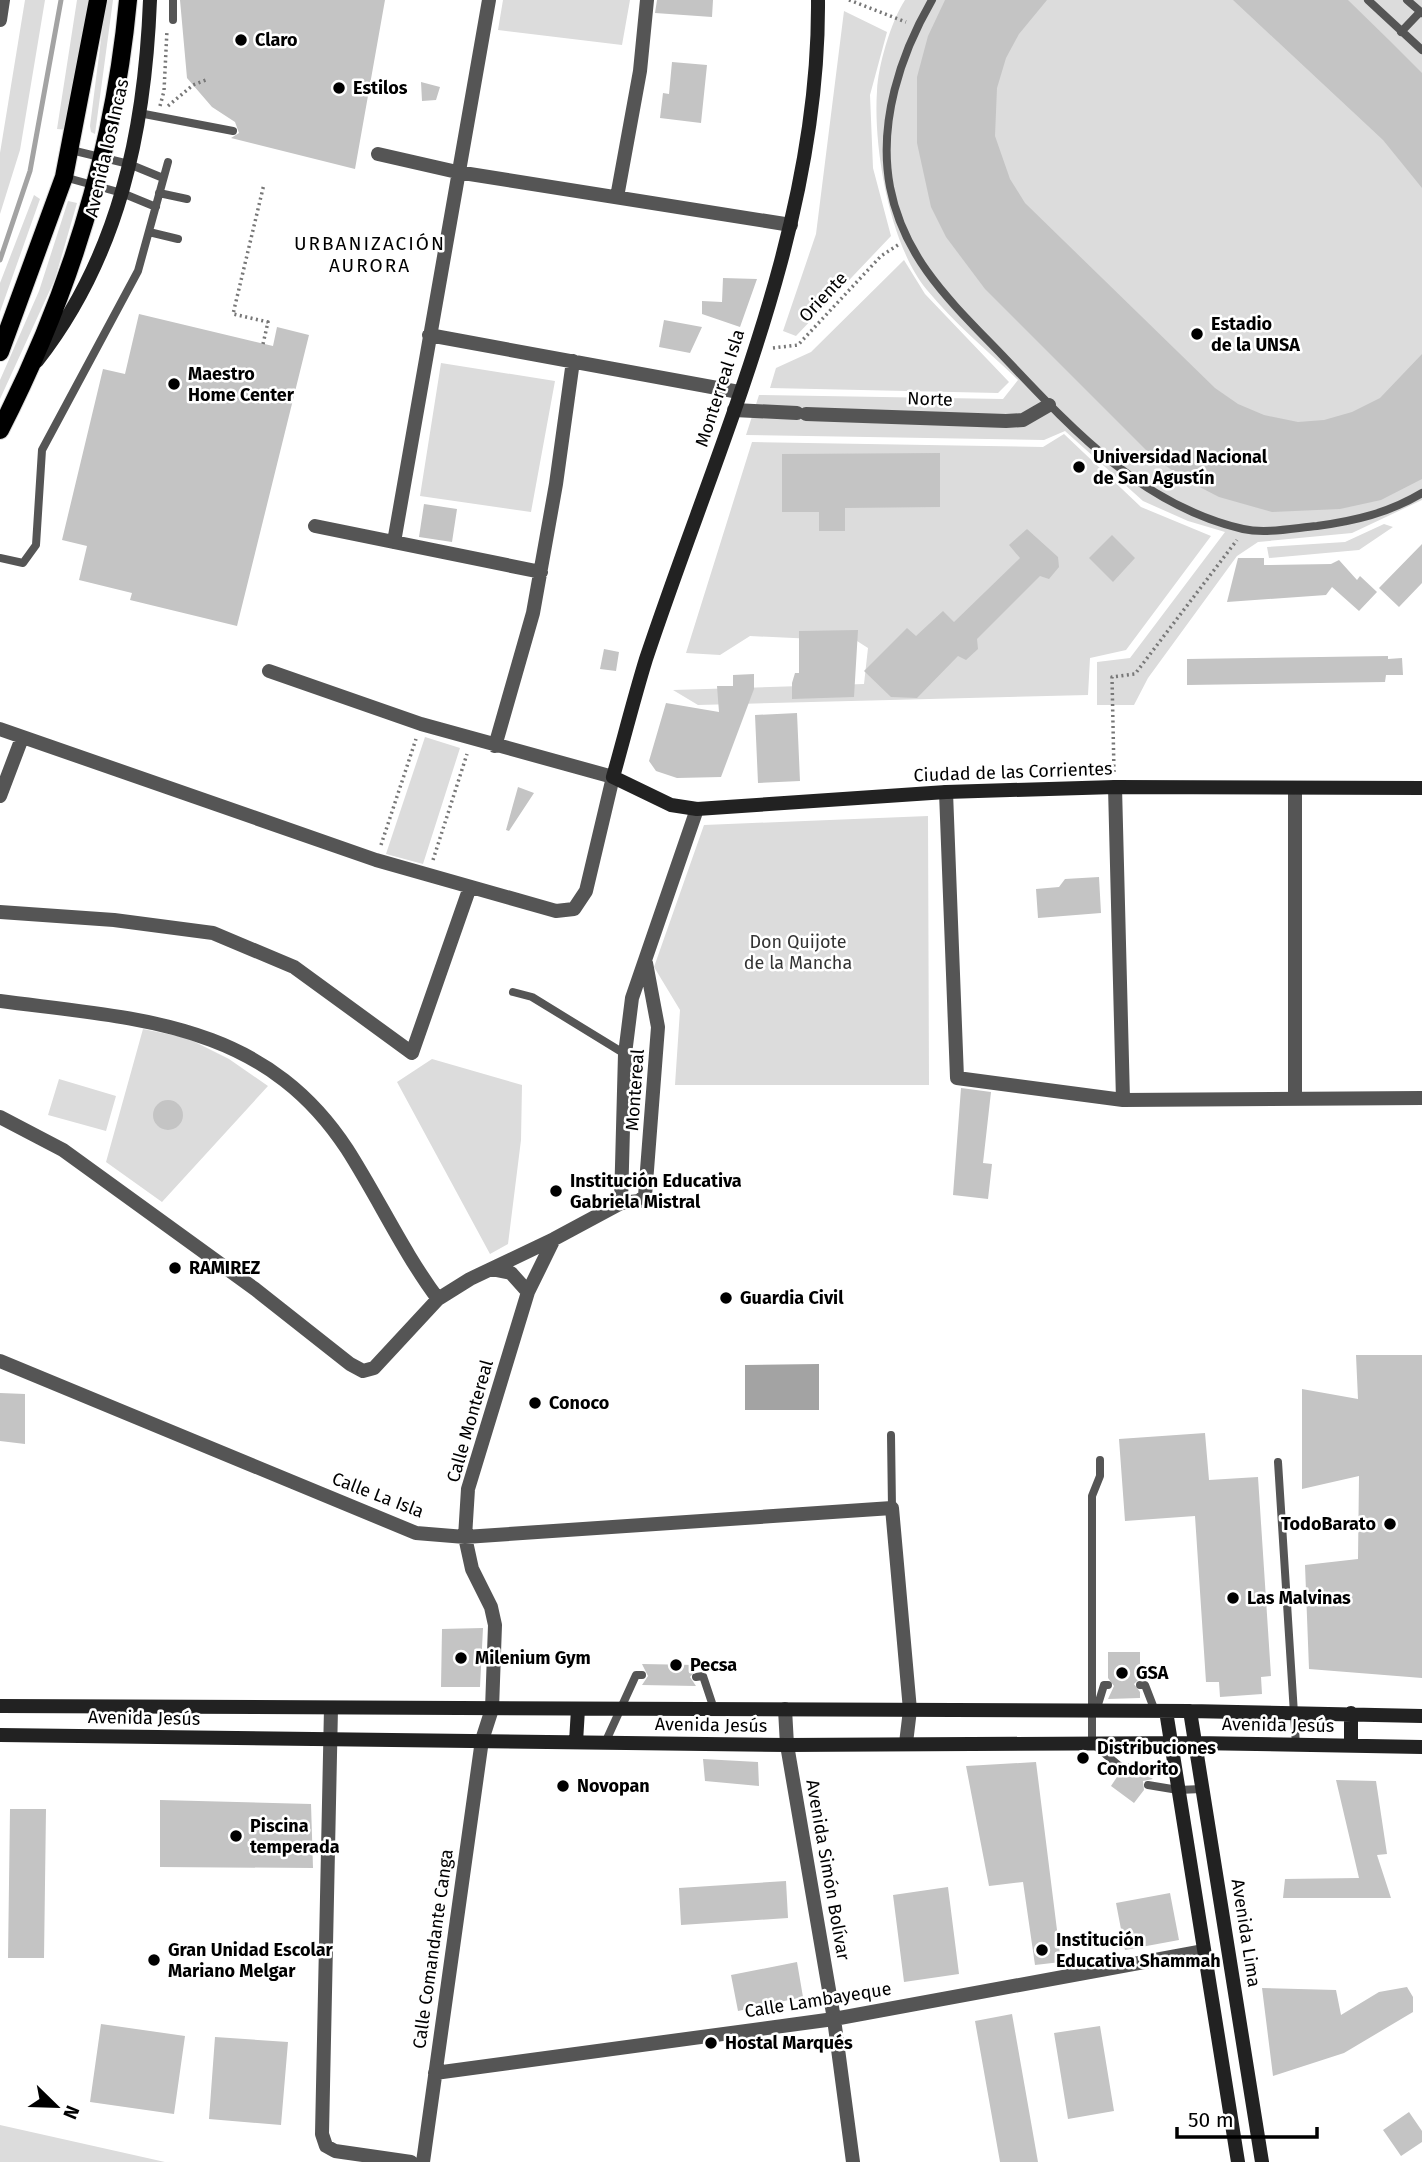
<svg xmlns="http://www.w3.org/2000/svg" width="1422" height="2162" font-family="'Fira Sans',sans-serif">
  <rect width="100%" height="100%" fill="#fff"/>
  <path fill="#dcdcdc" d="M25,0H45L20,150L0,214V153Z
    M77,0H89L69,130L57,129Z
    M106,0H113L95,134L91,132L90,126Z
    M503,0H630L622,45L498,30Z
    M905,0H1422V500L1352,533L1258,542L1237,556L1148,678L1134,705H1097V662L1130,658L1225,532L1188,521L1143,501L1065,431L1044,440L746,435L759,395L1003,399L1018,380C988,351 953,322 927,290C890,246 873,148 877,91C878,66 891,21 905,0Z
    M844,11L887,32L870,95L873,168L891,236L796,336L783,331L816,234Z
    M34,195L40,199L0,312V283Z
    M68,201L77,203L55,279L0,399V380L39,291Z
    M904,260L925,294L1009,382L998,393L770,388L776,368L811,352Z
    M441,363L555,381L531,512L420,496Z
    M1064,434L1141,507L1211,536L1126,650L1090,658L1088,695L698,705L673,690L864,684L868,648L857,641L750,636L720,655L686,653L752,442L1043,447Z
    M1384,524L1393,527L1359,550L1269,558L1267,547L1345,542Z
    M425,737L460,748L423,864L386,854Z
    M928,816L929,1085H675L680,1010L654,967L704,825Z
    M143,1029L187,1038L229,1059L268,1086L162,1202L106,1162Z
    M432,1059L522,1085L521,1140L508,1244L490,1254L397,1082Z
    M59,1079L116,1096L106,1131L48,1115Z
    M0,2125L165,2162H0Z"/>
  <path fill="#a3a3a3" d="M819,1364V1410H745V1365Z"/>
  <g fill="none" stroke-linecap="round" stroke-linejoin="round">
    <path stroke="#a3a3a3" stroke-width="5" d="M0,260L30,171L61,0"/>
  </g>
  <path fill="#c4c4c4" d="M180,0H385L355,169L231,138L239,133L235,122L212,107L187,78Z
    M657,0H713L712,17L655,13Z
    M945,0H1047L1019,34L1006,58L997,88L995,136L1010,179L1025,203L1215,388L1238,404L1264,415L1298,422L1324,420L1352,412L1380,398L1422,354V479L1381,500L1340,509L1272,512L1219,497L1184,479L1151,455L985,289L946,237L931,207L917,143V77L928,36Z
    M1233,0H1348L1390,41L1422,73V188L1383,140Z
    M672,62L707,65L701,123L660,118L663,93L669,94Z
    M421,82L440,87L436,100L422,101Z
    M723,278L757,279L740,327L702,314V301L722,302Z
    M139,314L273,346L277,327L309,335L237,626L130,600L132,593L79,580L87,546L62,540L103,369L125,374Z
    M664,320L702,327L690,353L659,347Z
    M940,453V507L845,508V531H819V512H782V454Z
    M424,504L457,509L452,542L419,537Z
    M1027,529L1058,557L1059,567L1049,579L1040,576L977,639L978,649L966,660L958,656L917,698L891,697L864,671L907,628L916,636L943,611L954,622L1020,558L1009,545Z
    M1112,535L1135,558L1113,582L1089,558Z
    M1422,544V583L1399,607L1379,588Z
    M1238,558H1264V565L1331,564L1339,560L1357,580L1360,576L1377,592L1359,611L1332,587L1326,595L1227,602Z
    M858,630L854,697L792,699V683L795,673H799V631Z
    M604,649L619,652L616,671L600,669Z
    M1388,656V659L1402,658L1403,675H1386L1385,682L1187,685V659Z
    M754,674V689L721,777L677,778L656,771L649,761L666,703L719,712L717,686H733V675Z
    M797,713L800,781L758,783L755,715Z
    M518,787L534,793L509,831L506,830Z
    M1099,877L1101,913L1038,918L1036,889L1059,887L1065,879Z
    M961,1088L991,1092L983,1163L992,1164L988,1199L953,1195Z
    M153 1115a15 15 0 1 1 30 0a15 15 0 1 1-30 0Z
    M1356,1355H1422V1678L1309,1669L1305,1565L1358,1559L1359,1476L1302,1489V1389L1358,1399Z
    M0,1393L25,1394V1444L0,1441Z
    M1205,1433L1209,1480L1258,1477L1271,1676L1261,1677L1262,1694L1220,1697L1219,1682H1206L1195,1516L1125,1521L1119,1439Z
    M483,1628L480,1687H441L442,1629Z
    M1108,1652H1140V1678L1134,1684L1140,1692V1698L1108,1699L1114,1686L1108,1678Z
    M642,1664L696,1665V1670L690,1677L696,1686L642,1685L648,1676Z
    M703,1759L758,1762L759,1786L705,1781Z
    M1036,1762L1061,1962L1035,1965L1023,1882L989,1886L966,1766Z
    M1128,1763L1153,1779L1143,1781L1144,1790L1134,1803L1111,1786L1119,1774L1128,1773Z
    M1336,1780L1376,1781L1387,1854L1377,1855L1391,1898H1283L1285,1879L1359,1878Z
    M160,1800L311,1804L313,1868L160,1867Z
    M10,1809H46L44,1958H8Z
    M786,1881L788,1918L681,1925L679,1888Z
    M948,1887L959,1974L904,1982L893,1895Z
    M1170,1893L1179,1940L1125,1950L1116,1903Z
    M797,1962L803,1997L738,2011L731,1975Z
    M1407,1987L1413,1997V2012L1344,2053L1273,2076L1262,1988L1336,1990L1341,2015L1379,1992Z
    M1012,2014L1038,2162H1000L975,2021Z
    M101,2024L185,2036L174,2114L90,2102Z
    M1100,2026L1114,2111L1068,2119L1054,2033Z
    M215,2037L288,2042L281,2125L209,2119Z
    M1409,2112L1422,2131V2142L1401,2156L1383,2130Z"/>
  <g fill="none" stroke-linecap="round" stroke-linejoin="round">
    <defs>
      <path id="primary" d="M0,352L64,177L98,0
        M0,430C69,295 114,152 128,0"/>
    </defs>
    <use href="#primary" stroke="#dbdbdb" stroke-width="20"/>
    <path stroke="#777" stroke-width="3.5" stroke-dasharray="2 3.5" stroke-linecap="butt" d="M849,0L906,22
      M160,106L164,91L167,30
      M168,106L193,85L206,80
      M263,344L268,322L233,314L264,184
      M773,348L798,345L881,256L898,245
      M1114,772L1112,677L1135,674L1237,540
      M381,845L416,739
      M433,860L467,754"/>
    <path stroke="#555" stroke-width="8" d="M173,0V20
      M932,0C900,55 878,123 890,187C904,260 953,304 1002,355C1071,428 1142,506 1243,529C1266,534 1294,528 1317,526C1354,521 1389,513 1422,493
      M1368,0L1422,50
      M1407,0L1422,13
      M1401,32L1420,12
      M139,113L233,131
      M71,150L129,164L163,178
      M64,177L122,193L156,207
      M159,193L187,199
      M149,232L178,239
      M0,558L23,563L36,545L42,450L138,271L168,162
      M513,992L532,997L625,1054
      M891,1435L892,1508
      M1100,1460V1476L1092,1496V1743L1123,1769
      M1278,1462L1296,1745
      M696,1677L703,1676L714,1709
      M1140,1685H1145L1155,1711
      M1096,1711L1104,1685H1108
      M605,1743L636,1675H642
      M1148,1785L1178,1790L1202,1789"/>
    <path stroke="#555" stroke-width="14" d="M0,20L3,0
      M378,154L457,172L791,225
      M617,197L640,71L647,0
      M429,335L739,392
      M734,410L797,413
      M806,414L1006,421L1023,420L1049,405
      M315,526L541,572
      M394,542L489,0
      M0,729L376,860L556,911L574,909L586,891L613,777L421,724L269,671
      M495,746L533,613L556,484L573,361
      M1115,787L1123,1100
      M1295,788V1099
      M946,792L957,1078L1123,1100L1422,1098
      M0,796L22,738
      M0,912L114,920L213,933L294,967L412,1053L470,887
      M0,1001C137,1019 263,1021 347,1149C379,1199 403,1252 438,1299
      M0,1117L63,1150L255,1289L350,1364L363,1371L374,1368L438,1299L470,1279L554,1239L621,1203L639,1201L645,1196L658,1027L646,963
      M621,1203L625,1054L632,998L697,809
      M491,1269L511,1273L528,1292
      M0,1361L416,1533L465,1537L892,1508L910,1710L906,1743
      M331,1708L322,2134L326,2146L335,2151L411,2162
      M785,1709L787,1745L834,2019L853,2162
      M435,2073L834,2019L1204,1951
      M423,2162L482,1740L492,1709L495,1625L491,1607L472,1569L465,1537L468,1489L528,1292L554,1239"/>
    <path stroke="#222" stroke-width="14" d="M818,0C820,230 717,445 646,659C634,698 624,738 613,777L671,805L697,809L946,792L1115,787L1422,788
      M37,361C119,256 145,131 150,0
      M0,1706L1190,1711L1422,1716
      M1166,1711L1238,2162
      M1190,1711L1262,2162
      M0,1735L787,1745L1194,1743L1422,1747
      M576,1742L578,1709
      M1351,1745V1713"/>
    <use href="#primary" stroke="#000" stroke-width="18"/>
  </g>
  <g fill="#000" stroke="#fff" stroke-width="2.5">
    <circle cx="241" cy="40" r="7"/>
    <circle cx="339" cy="88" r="7"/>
    <circle cx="1197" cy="334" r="7"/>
    <circle cx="174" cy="384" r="7"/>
    <circle cx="1079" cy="467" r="7"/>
    <circle cx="556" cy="1191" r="7"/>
    <circle cx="175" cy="1268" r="7"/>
    <circle cx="726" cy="1298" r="7"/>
    <circle cx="535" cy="1403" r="7"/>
    <circle cx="1390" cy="1524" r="7"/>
    <circle cx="1233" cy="1598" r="7"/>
    <circle cx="461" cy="1658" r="7"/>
    <circle cx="676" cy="1665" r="7"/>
    <circle cx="1122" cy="1673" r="7"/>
    <circle cx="1083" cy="1758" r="7"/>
    <circle cx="563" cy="1786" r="7"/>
    <circle cx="236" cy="1836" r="7"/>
    <circle cx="1042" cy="1950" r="7"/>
    <circle cx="154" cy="1960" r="7"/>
    <circle cx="711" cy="2043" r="7"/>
  </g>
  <g text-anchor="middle" stroke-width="5" stroke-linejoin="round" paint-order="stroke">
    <g font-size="18" font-weight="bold" fill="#000" stroke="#fff" text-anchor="start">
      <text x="255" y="46">Claro</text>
      <text x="353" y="94">Estilos</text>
      <text x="1211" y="330">Estadio<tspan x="1211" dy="21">de la UNSA</tspan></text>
      <text x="188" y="380">Maestro<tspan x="188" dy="21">Home Center</tspan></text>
      <text x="1093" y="463">Universidad Nacional<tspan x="1093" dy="21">de San Agustín</tspan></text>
      <text x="570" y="1187">Institución Educativa<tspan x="570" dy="21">Gabriela Mistral</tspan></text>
      <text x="189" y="1274">RAMIREZ</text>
      <text x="740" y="1304">Guardia Civil</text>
      <text x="549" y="1409">Conoco</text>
      <text x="1376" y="1530" text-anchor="end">TodoBarato</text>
      <text x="1247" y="1604">Las Malvinas</text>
      <text x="475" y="1664">Milenium Gym</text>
      <text x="690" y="1671">Pecsa</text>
      <text x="1136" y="1679">GSA</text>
      <text x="1097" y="1754">Distribuciones<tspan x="1097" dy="21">Condorito</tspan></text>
      <text x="577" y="1792">Novopan</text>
      <text x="250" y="1832">Piscina<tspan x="250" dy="21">temperada</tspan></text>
      <text x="1056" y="1946">Institución<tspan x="1056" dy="21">Educativa Shammah</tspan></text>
      <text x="168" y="1956">Gran Unidad Escolar<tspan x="168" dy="21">Mariano Melgar</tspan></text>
      <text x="725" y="2049">Hostal Marqués</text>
    </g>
    <g font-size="18" fill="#000" stroke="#fff">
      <text transform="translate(107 148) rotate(-77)" y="6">Avenida los Incas</text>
      <text transform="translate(823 297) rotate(-47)" y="6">Oriente</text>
      <text transform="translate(720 388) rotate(-72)" y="6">Monterreal Isla</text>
      <text transform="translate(930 399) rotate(2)" y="6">Norte</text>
      <text transform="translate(1013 772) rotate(-2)" y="6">Ciudad de las Corrientes</text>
      <text transform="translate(635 1090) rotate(-86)" y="6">Montereal</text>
      <text transform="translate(470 1421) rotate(-74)" y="6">Calle Montereal</text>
      <text transform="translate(378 1495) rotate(21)" y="6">Calle La Isla</text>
      <text transform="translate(144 1718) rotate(1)" y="6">Avenida Jesús</text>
      <text transform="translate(711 1725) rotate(1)" y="6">Avenida Jesús</text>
      <text transform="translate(1278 1725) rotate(1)" y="6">Avenida Jesús</text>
      <text transform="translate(828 1870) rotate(80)" y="6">Avenida Simón Bolívar</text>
      <text transform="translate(1246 1933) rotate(81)" y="6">Avenida Lima</text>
      <text transform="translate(433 1949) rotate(-82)" y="6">Calle Comandante Canga</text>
      <text transform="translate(818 2000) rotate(-9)" y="6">Calle Lambayeque</text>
    </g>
    <g font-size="18" fill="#333" stroke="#fff">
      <text x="798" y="948">Don Quijote<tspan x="798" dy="21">de la Mancha</tspan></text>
    </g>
    <g font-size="19" letter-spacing="2" fill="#000" stroke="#fff">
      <text x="370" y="250">URBANIZACIÓN<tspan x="370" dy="22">AURORA</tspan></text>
    </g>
  </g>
  <g transform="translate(56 2106) rotate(113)" stroke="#ffffff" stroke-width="5" paint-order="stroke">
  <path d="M0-5L12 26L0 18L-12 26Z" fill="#000000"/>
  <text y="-10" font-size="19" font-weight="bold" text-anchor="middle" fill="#000000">N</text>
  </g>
  <path d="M1177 2127v10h140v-10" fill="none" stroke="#000000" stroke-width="3.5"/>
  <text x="1188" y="2127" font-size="21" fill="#000000" stroke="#ffffff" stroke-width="5" paint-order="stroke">50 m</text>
</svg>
